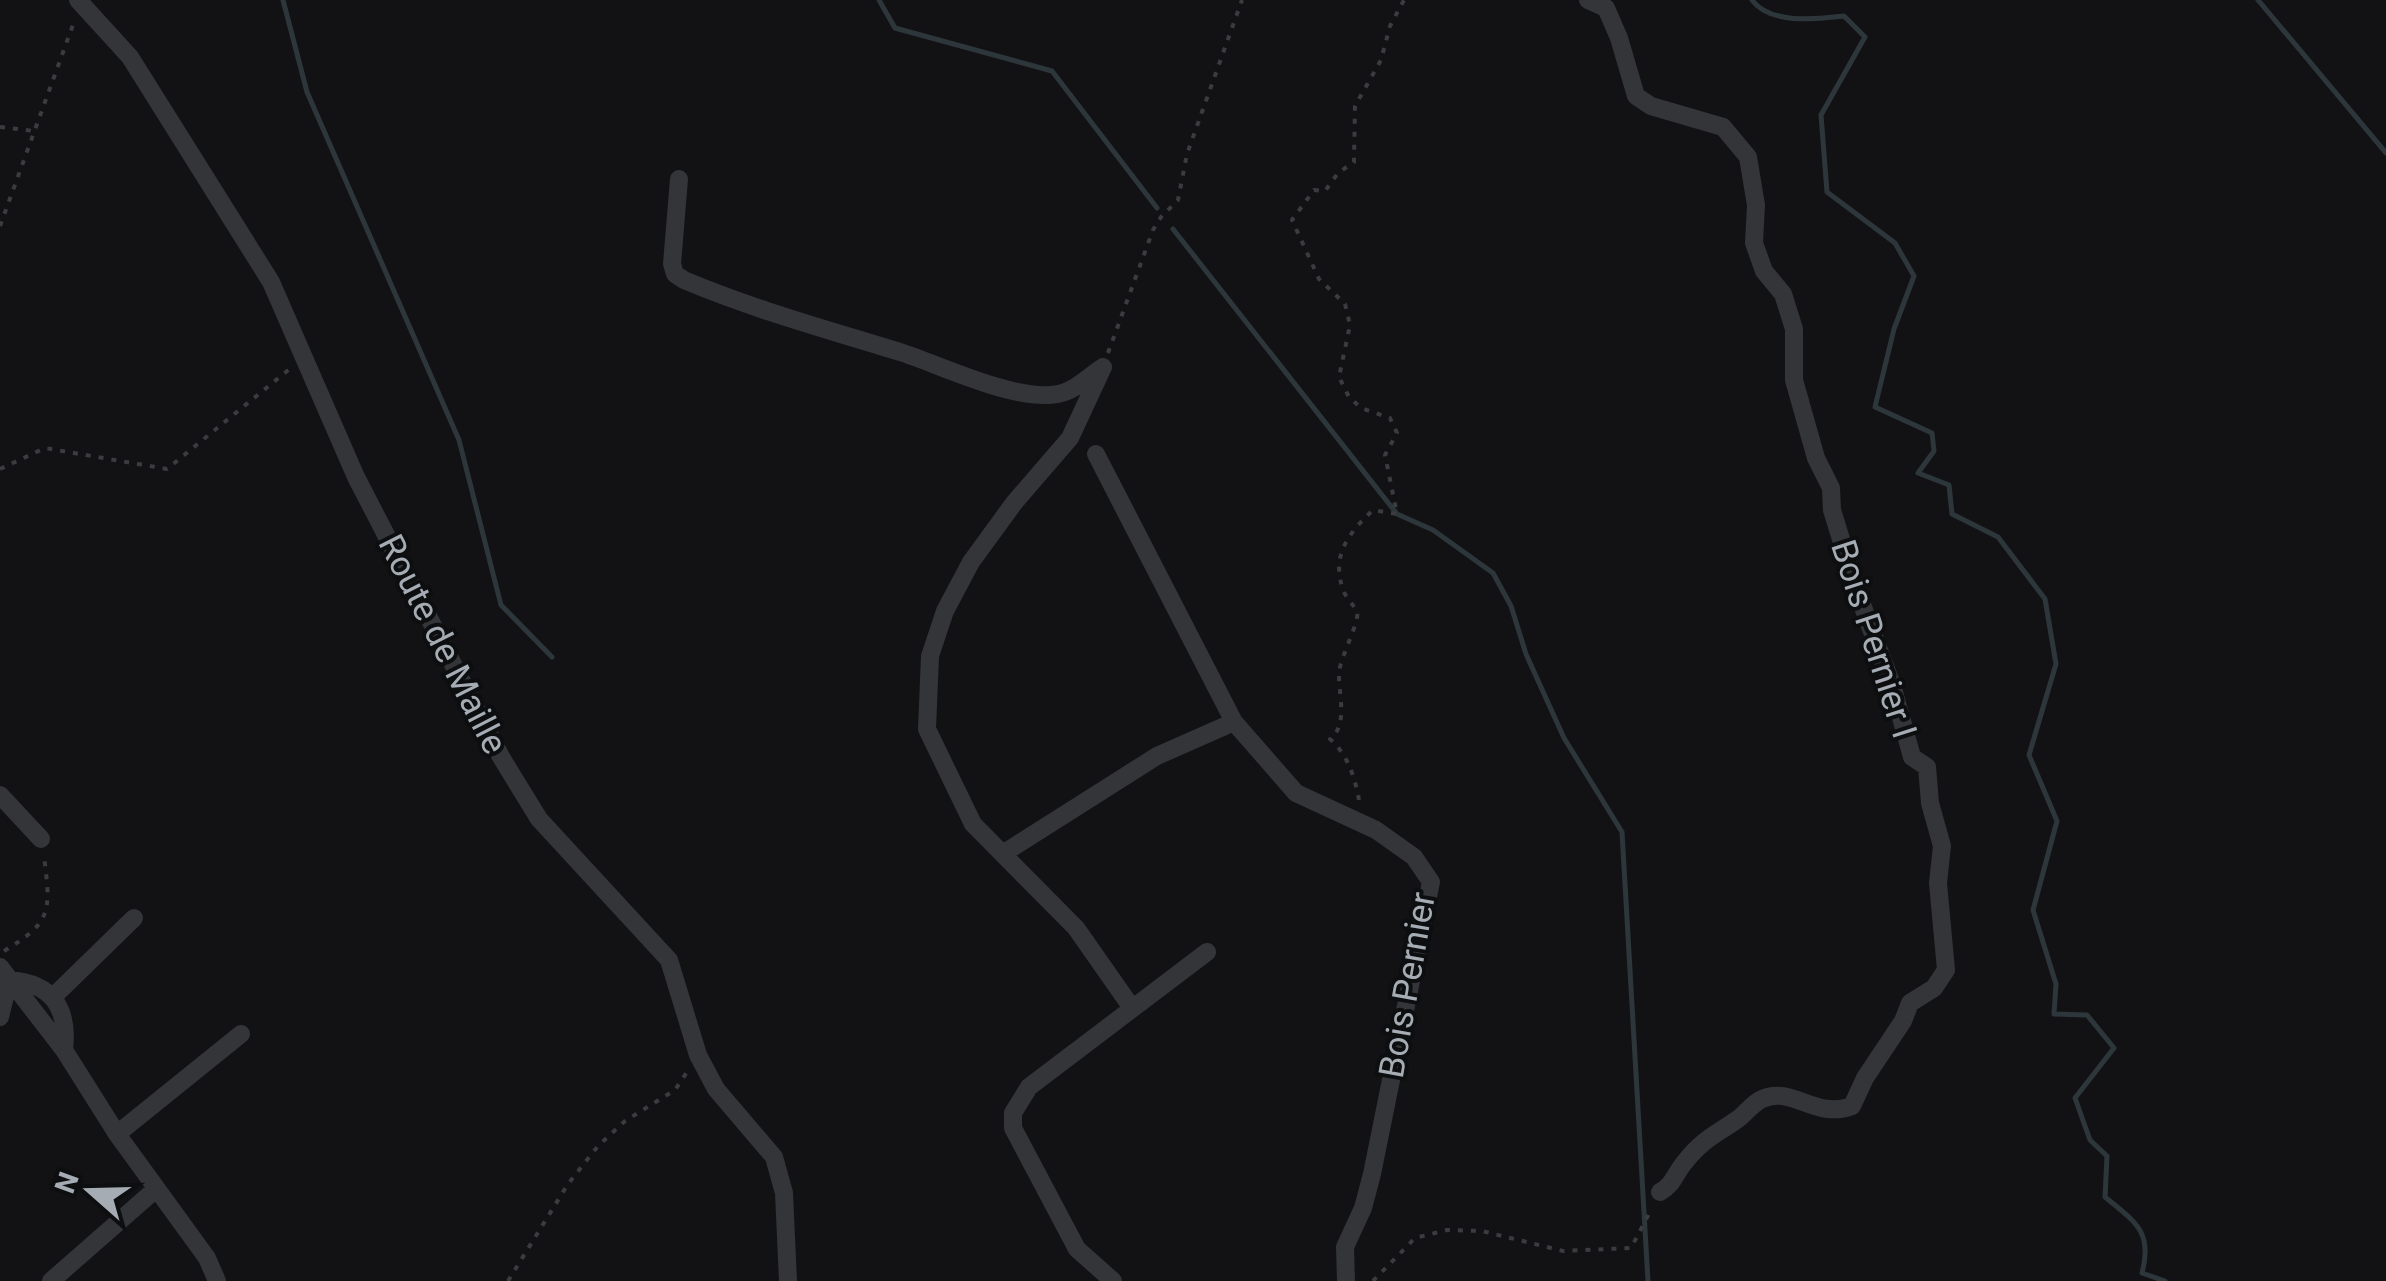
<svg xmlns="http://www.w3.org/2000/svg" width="2386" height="1281" font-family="Roboto,sans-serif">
  <rect width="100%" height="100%" fill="#121214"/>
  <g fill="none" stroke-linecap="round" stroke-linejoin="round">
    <path stroke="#2d373b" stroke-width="5" d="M283,0L307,92L459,440L501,605L552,657
      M879,0L895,28L1052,71L1157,208
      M1752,0C1770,25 1817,19 1844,16L1865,37L1821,115L1827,192L1895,243L1914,276L1894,329L1875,407L1932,433L1934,451L1918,473L1949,485L1952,514L1998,537L2045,599L2056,664L2029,755L2057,821L2033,910L2056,984L2054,1014L2087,1015L2114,1048L2075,1098L2090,1140L2107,1156L2105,1197C2135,1222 2153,1231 2142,1273L2165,1281
      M2258,0L2386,153
      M1173,229L1397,514L1433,530L1493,573L1511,606L1526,654L1564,738L1622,832L1648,1281"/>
    <path stroke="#3a3c3f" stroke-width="4" stroke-dasharray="5 8" stroke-linecap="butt" d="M0,127L34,131
      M0,226L74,22
      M1108,353L1153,230L1161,217L1178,200L1187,154L1242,0
      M0,469L45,448L167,469L292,367
      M1359,800C1355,778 1348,755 1330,739C1349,725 1338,692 1339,672C1341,656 1360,621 1357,612C1354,605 1347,599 1344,592C1330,556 1348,534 1373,510L1397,514L1385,455L1397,433L1390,418L1361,408L1349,397L1339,377L1350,325L1345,304L1319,279L1292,220L1314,190L1325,191L1338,173L1354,162L1355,106L1381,60L1390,26L1404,0
      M4,951C52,922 51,912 44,856
      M508,1281L568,1184L598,1146L625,1121L675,1090L687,1072
      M1373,1281L1415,1238L1447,1230L1482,1231L1563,1251L1631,1248L1652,1208"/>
    <path stroke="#343538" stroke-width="18" d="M78,0L130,57L271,282L356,477L501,757L539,819L669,960L698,1055L716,1089L774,1157L784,1193L788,1281
      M1588,0L1606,8L1619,38L1636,96L1651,106L1723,127L1748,157L1756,205L1754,243L1764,271L1783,294L1794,329V380L1816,458L1831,488L1832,510L1857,591L1892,685L1912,757L1927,767L1930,803L1942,846L1938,883L1946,970L1934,988L1910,1003L1903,1021L1865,1078L1852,1106C1815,1120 1792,1085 1762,1099C1753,1103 1746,1113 1738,1119C1715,1135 1703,1139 1684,1163C1675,1174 1673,1185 1660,1192
      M679,179L672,264L675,274L684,280C755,310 829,330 903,353C943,366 1016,402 1058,394C1075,391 1089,376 1103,367L1070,438L1014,503L971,562L945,611L930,656L927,729L973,824L1076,928L1132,1008
      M1096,454L1234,722L1296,793L1376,830L1414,857L1431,882L1372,1174L1363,1208L1345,1247L1346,1281
      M0,795L41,839
      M1004,853L1157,756L1234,722
      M0,967L64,1050L117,1134L207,1258L217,1281
      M53,997L134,918
      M0,1017L9,980C52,983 69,1008 64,1050
      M117,1134L241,1034
      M51,1281L156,1189
      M1113,1281L1077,1249L1013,1128V1113L1029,1087L1207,952"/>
  </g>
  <g text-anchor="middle" stroke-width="8" stroke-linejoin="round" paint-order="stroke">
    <g font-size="35" fill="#a5acb3" stroke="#0d0e0f">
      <text transform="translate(1874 639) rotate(72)" y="12">Bois Pernier I</text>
      <text transform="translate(443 644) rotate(63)" y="12">Route de Maille</text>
      <text transform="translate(1407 985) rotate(-80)" y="12">Bois Pernier</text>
    </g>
  </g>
  <g transform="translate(90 1191) rotate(290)" stroke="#0d0e0f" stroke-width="8" paint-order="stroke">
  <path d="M0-8L18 38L0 25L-18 38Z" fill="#a5acb3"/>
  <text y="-15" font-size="28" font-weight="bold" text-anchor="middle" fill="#a5acb3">N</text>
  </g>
</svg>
